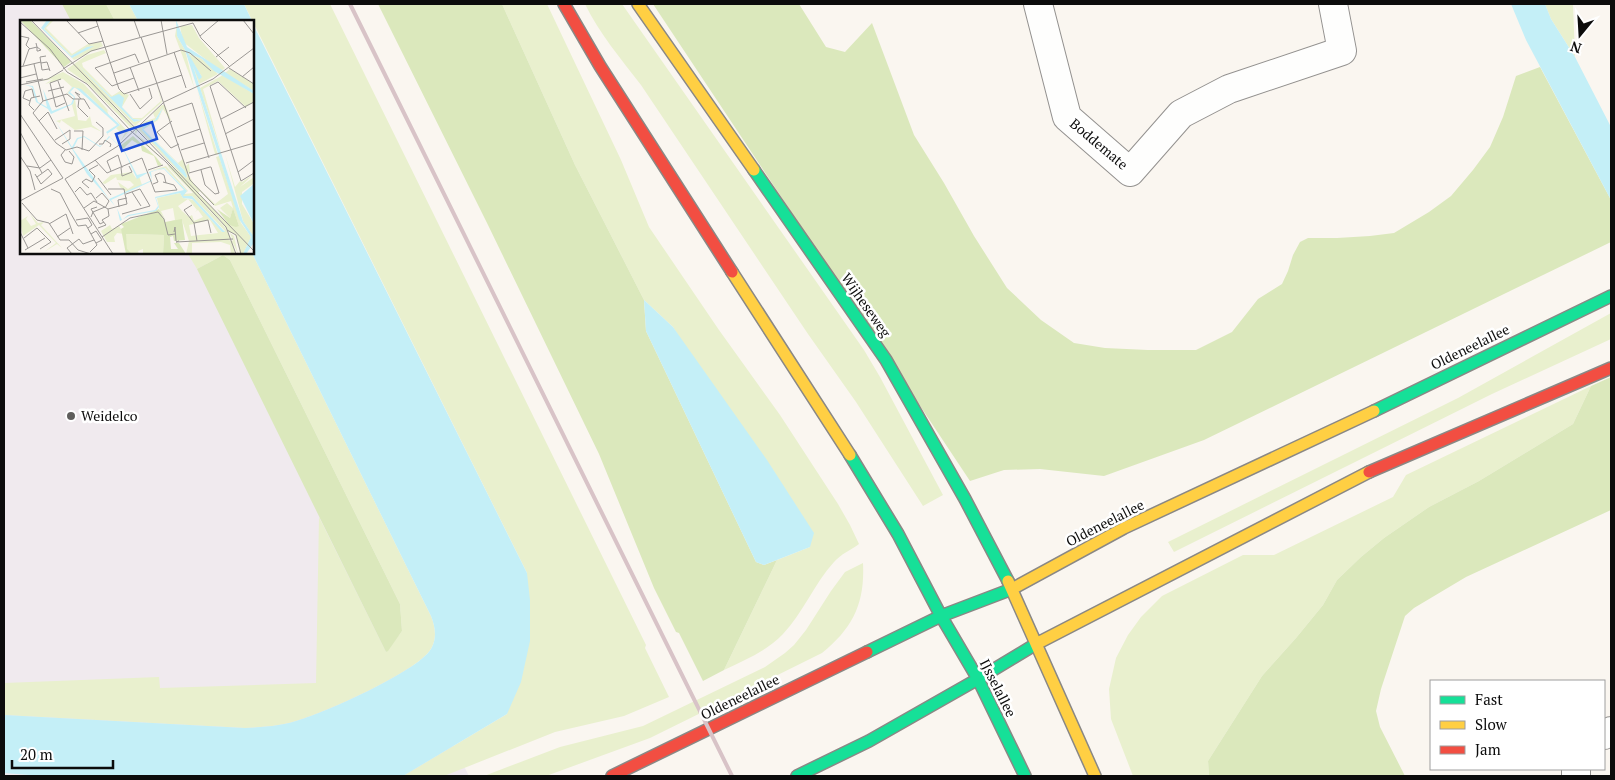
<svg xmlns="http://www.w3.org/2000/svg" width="1615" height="780" font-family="'PT Serif',serif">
  <rect width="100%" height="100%" fill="#faf6f0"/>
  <path fill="#f0eaee" d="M4,4H74L83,21H21V252L201,253L469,776H4Z"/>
  <path fill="#e9f0ce" d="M106,4H129L138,21H115Z
    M244,4H330L646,645L645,648L669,697L624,716L555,732L444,776H403L507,714L527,573Z
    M502,4H547L621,160L649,227L719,330L780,415L838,504L850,525L859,544C851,550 841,554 834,562C814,584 803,613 783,634C767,651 745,660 724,670L777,560L810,547L673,327L644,300L575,165Z
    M585,4H622L864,350L880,377L943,495L923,506L856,402L808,334L641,85C621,59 599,33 585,4Z
    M1545,4H1573L1575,57L1551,19Z
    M190,252L252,253L431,616C435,626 437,637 432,647C423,669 328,711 302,719C283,726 265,727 245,728L4,715V683L159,677L160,688L316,683L319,517L386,652L402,631L400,604L230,260L223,255L197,269L188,254Z
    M1611,313V339L1492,394L1174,552L1168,542L1458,398Z
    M1591,386L1573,424L1479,481L1429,507L1384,538L1361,557L1337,580L1323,605L1296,638L1262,676L1208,761L1209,776H1133L1111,719L1109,689L1116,658L1128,635L1141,617L1162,596L1243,555H1274L1393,497L1406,475Z
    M863,563C865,603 853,628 822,653L650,738L546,776H484L560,747L643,726L765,667L785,653L794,645L806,630L831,591L845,572Z"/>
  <path fill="#dbe8bc" d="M62,4H106L115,21H71Z
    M378,4H502L575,165L644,300L646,331L756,562L764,565L777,560L724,670L703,681L679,633L676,632L654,588L599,454L488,225Z
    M653,4H799L826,47L845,52L872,23L914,135L944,183L974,236L1007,288L1041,320L1074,343L1105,348L1148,350H1196L1232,332L1258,299L1282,284L1288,271L1293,255L1300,242L1308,238H1337L1370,236L1394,233L1429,212L1451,196L1473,170L1490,147L1503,117L1516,76L1540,67L1611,200V242L1204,440L1104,476L1040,469L1004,470L970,481Z
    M223,255L230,260L400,604L402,631L388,651L386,652L197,269Z
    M1611,377V510L1466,577L1414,608L1405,616L1381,689L1376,711L1380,727L1405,776H1209L1208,761L1262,676L1296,638L1323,605L1337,580L1361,557L1384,538L1429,507L1479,481L1573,424L1591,386Z"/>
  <path fill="#c4eff7" d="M129,4H244L252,21H138Z
    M1511,4H1545L1551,19L1575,57L1611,127V200L1526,40Z
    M252,22L527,573L530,600V641L521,682L507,714L403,776H42L4,773V715L245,728C265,727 283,726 302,719C328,711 423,669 432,647C437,637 435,626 431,616L252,253Z
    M644,300L673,327L767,460L814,533L810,547L764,565L756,562L646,331Z"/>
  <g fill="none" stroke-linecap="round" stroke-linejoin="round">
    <defs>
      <path id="street" d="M1038,4L1067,117L1130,172L1181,114L1229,89L1342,51L1333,4
        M1604,735L1611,731
        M1576,769V776"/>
      <path id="fast" d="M754,170L886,360L965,499L1008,581
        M1374,411L1611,296
        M850,455L898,534L941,616L978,679L1025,776
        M867,652L941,616L1012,589
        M797,776L869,741L978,679L1036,644"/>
      <path id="slow" d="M638,4L754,170
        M732,272L850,455
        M1008,581L1095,776
        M1012,589L1124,528L1374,411
        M1036,644L1369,472"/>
      <path id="jam" d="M564,4L600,66L732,272
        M1369,472L1611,368
        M612,776L867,652"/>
    </defs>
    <use href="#street" stroke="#93918f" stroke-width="30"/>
    <use href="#fast" stroke="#8a8885" stroke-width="14"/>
    <use href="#slow" stroke="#8a8885" stroke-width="14"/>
    <use href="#jam" stroke="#8a8885" stroke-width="14"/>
    <use href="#street" stroke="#fefefd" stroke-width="28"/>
    <use href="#fast" stroke="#16e098" stroke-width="11"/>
    <use href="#slow" stroke="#ffcf43" stroke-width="11"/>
    <use href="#jam" stroke="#f24e42" stroke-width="11"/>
    <path stroke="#d8c3c7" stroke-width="4" d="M350,4L732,776"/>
  </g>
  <circle fill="#5f5e5c" stroke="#fff" stroke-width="2" cx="71" cy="416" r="5"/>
  <g text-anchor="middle" stroke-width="5" stroke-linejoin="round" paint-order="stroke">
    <g font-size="14" fill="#0c0c0c" stroke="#fff">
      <text transform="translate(1099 144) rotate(40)" y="5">Boddemate</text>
      <text transform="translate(866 305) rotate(55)" y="5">Wijheseweg</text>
      <text transform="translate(1470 347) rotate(-26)" y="5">Oldeneelallee</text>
      <text transform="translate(1105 523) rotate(-27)" y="5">Oldeneelallee</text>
      <text transform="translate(998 688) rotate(63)" y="5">IJsselallee</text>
      <text transform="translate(740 697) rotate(-26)" y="5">Oldeneelallee</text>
    </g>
    <g font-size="14" fill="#0c0c0c" stroke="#fff" text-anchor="start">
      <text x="81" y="421">Weidelco</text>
    </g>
  </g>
  <g transform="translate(20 20)">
    <rect width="234" height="234" fill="#faf6f0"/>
    <path d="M31,0H34L26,8L52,34L68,24L81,22L83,26L54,40L52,38L74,25L51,36L24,9ZM157,4V16L165,30L174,67L155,16ZM172,5L179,18L205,48L201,51L163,22L160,6ZM84,30L86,33L62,43L63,47L92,76L100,71L109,75L102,87L113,98H122L141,81L137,65L142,82L115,106L82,72L114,107L112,109L68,64L47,49L67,35ZM57,44L91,77H103L102,87L113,99L121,100L114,102ZM167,33L182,39L198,54L179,64L173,46L182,57ZM210,49L234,64V71L205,53ZM43,52L64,64L108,112L100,122L106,111H99L96,108L100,105L92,94L87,90L89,96L67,74L53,67L48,73L52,77L47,73L52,67L43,59L25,64L33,59L22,61ZM203,55L234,74V82L226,87L198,61L183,69L202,134L180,68ZM177,69L198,135L195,134ZM55,79L58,100L66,101L70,96L72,105L82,112L71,107L55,110L41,100L40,103L36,101L55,96L52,85ZM142,85H145L151,100L147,102L150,100L143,89L138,100L124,109L158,143L163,139L161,133L166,146L169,143L170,153L167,152L174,164L195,184L208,174L196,137L199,136L221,203L231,217L223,234H220L216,214L209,212L201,201L175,175L204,206L211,218L208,220L213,221L210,213L214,216L218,234L213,223L215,234H211L210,225L201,222L172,223V234H166L169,221L162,200L147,202L155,200L153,188L141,191L146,201L140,192L137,178L160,173L163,178L173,180L202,212L205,211L172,176H163V173L167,171L145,148L129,151L146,146L168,171L164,174L173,173L149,148L147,143L160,153L118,109L116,114L124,120L143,141L115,113V111L126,101L135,98L133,93ZM143,87L138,99L123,108L164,150L167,158L122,110L124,104L135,100ZM180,171L195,186L211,181L213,188L207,183L200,188L210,198L213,188L219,206L209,205L178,173ZM168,179L177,190L175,192L178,190L183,197L174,201L172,195L169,197L162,191L158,186ZM190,200L198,213L171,216L169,205ZM205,134L215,167L220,161L222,162L234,154L220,167L234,157L233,164L222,172V184L234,204V217L223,201ZM112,152L116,158L119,156L122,165L106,172L100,167L98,162L108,169L114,165L110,161L97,160L96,157L85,164L82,163L91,155ZM10,194L18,203L24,202L21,205L42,228L37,224L24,232L36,223L19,205L3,216L0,201L8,196L6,199L11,206L16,204ZM90,205L92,209L99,206L104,214L97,213L94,217L95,222H87L81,211ZM105,214L144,215L143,234H123V229L118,231L119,234H112L107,230Z" fill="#e9f0ce" fill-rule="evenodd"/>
    <path d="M0,0H10L51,42L44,47ZM113,116L136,137L142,145L138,146L134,136L122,131L121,126L112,120L103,129L100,126ZM213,188L219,206L216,207L209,205L197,189L210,198ZM139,189L145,202L162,199L165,220L154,221L153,216L150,217L151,229H158L154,223H159L166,234H143L144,215L106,214L107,229L112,234H106L101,209L104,207L101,204Z" fill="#dbe8bc"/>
    <path d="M27,0H31L24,9L51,36L67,27L74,26L52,38L21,8ZM156,0L167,27L234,71V74L194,51L182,39L168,33L182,57L179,60L173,46L223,201L234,217L233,224L226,234H223L231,217L219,199L165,30L157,16ZM57,44L91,77L99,74L104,78L102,87L113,99L121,100L114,102ZM5,65L13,66L18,82L27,87L23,69L32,91L51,84L54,77L48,73L53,67L61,69L100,105L87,114L104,130L117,155L144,148L167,171L163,176H172L205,212H202L172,179L163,178L160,173L136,178L139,187L136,191L109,196L100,201L97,188L102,200L108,195L135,190L138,186L135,177L164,170L144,149L137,150L131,152L132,161L91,180L95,186L67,154L28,89L16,82L12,67ZM55,67L97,105L86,112L89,116L83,124L80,126L64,116L57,118L52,127L34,99L31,94L53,84L55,77L50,72ZM64,117L80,127L90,117L104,131L117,159L129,152L132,160L89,179L53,129L58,119ZM143,87L138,99L123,109L164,150L167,156L166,158L122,110L124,104L135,100ZM234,164V204L220,176Z" fill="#c4eff7" fill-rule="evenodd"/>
    <path fill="none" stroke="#9b9895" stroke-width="1" d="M11,0L234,231M46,0L69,24L83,21M76,0L99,69L104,74L162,55M114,0L120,17M141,0L147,34M223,0L234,14M0,2L30,29L47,52L67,64L111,111L146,142L206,207L216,234M58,13L78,6M0,16L9,18L6,25L10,29M180,16L199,0M121,17L170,160L194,185M16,23L17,27V31H18L21,30L17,27M154,32L166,68M26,36L20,37L22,50L29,49M196,37L209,27M21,43L27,42L30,51M14,44L23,81M3,46L9,29L17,27M0,47L21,42M110,47L119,71M209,48L234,64M43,49L71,31L173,3L181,18L210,47M94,53L161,30L170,33L191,51M222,57L234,47M0,58L16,54M114,58L92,66L75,48L115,34L119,43M41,59L30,63L36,87L45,83M38,61L49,91M6,62L23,59M0,65L28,59L43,50M28,71L44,67M47,74L53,79H64L70,89M110,74L120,89L132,78L129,68M60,75L55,72L61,79M59,79L58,87L68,97M10,81L3,78L5,71L12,69L14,77M23,81L13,93L36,123L46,130L57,127L69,131M23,81L47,74M226,88L198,62L190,66L221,161L234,153M14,90L9,85L11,78L20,76M149,91L172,83L189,138M0,94L43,158L0,181M201,99L234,82M19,101L28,92L37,109M152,101L137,112L151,128L159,124M54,111H63L62,130M0,112L22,153M205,114L234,99M157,117L180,109M35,120L50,110V119L42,124M79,124H83L85,120L91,124L90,127M45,130L41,135L45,142L52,144L54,137L49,131M161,130L184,123M69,131L83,116V108L76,102M0,136L10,151L15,170M75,140L87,153L122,138L135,172L157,170L154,165L143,162M166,143L234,123M7,146L20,148L31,140M101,148L102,156L112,152L109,146M128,150L143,145M91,151L87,141L98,135L102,148M218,152L234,140M169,153L190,147H191L199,173L195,174L185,165L181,150M15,154L21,164L32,154L28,149L17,157M78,158L91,175M133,164L138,162L135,155L140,153L144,155L146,163M69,168L62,162L66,159L72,162L75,156L69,150L78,145M31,169L40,173L51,194M55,172L60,167L67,175L71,173L77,182M112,172L121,186M76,178L82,173L89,181L85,188M2,183L17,200L29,203L40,220H49L58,230L71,234M172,185L164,190L174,203L177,221M77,187L71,189L80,204L84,202M99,187L98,180L107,178M64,188L74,181L88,189L107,184L104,169H88M51,194L58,206L66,205L77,225L70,232M102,194L130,186L120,169L106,174M71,197L73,192L85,187M56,200L68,198L72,205L68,208M174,203L188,200L191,213M29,204L46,194L53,214M78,208L86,205L82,200L89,196L88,189M207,210L216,215L221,234M0,212L8,228M154,212L155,207L156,221M71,214L76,211L82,220L76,223M37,217L50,208M82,217L110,198L138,192L144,199L148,215L155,214M4,218L17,208L31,222L20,229M59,219L63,224L74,220M159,221L156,222L213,219M5,230L25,218M52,234L47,228L59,219M93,234L45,159L98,126L144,82L193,59L234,28"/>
    <path fill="#1d4ed8" fill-opacity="0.15" stroke="#1d4ed8" stroke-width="2.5" d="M132,102L137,119L102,131L96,114Z"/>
    <rect width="234" height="234" fill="none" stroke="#0c0c0c" stroke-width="2.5"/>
  </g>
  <rect width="1615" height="780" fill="none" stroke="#0c0c0c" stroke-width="10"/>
  <rect x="1430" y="680" width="175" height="90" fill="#ffffff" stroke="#9e9e9e"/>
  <rect x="1440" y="696" width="25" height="8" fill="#16e098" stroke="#9e9e9e"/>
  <text x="1475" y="705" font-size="15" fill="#0c0c0c">Fast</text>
  <rect x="1440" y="721" width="25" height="8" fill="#ffcf43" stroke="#9e9e9e"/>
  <text x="1475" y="730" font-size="15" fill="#0c0c0c">Slow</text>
  <rect x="1440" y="746" width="25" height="8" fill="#f24e42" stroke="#9e9e9e"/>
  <text x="1475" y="755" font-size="15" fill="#0c0c0c">Jam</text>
  <g transform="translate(1580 35) rotate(198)" stroke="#ffffff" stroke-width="4" paint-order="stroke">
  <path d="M0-4L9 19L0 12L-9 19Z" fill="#0c0c0c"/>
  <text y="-8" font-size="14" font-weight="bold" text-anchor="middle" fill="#0c0c0c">N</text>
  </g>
  <path d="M12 760v8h101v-8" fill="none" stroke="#0c0c0c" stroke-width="2.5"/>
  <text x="20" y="760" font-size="15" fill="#0c0c0c" stroke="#ffffff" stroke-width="4" paint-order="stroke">20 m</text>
</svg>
